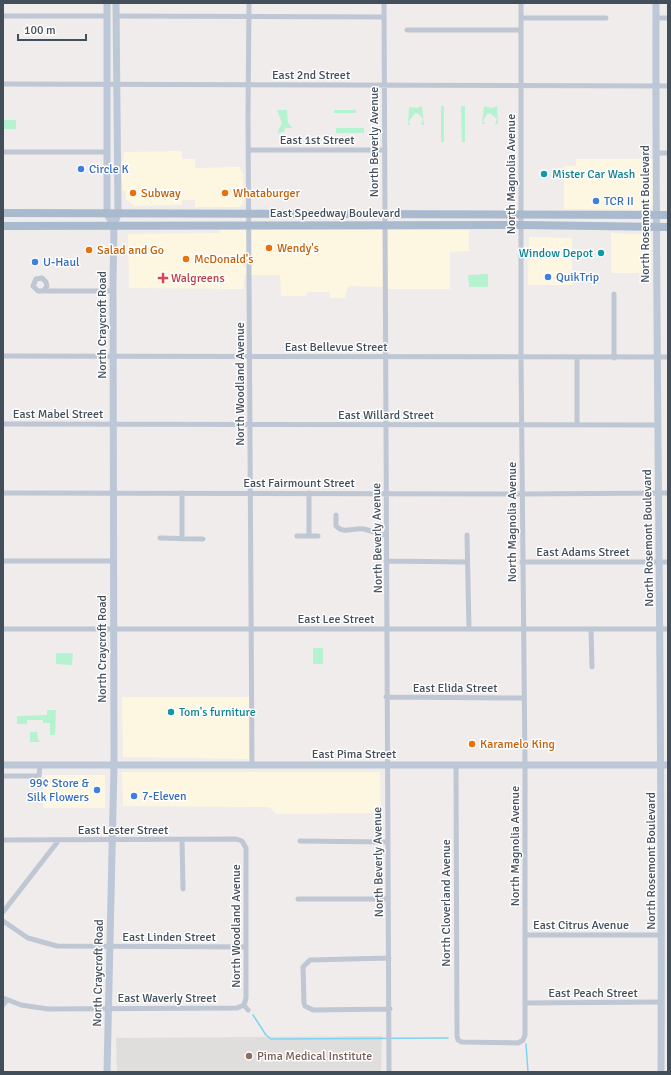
<svg xmlns="http://www.w3.org/2000/svg" width="671" height="1075" font-family="Signika,sans-serif">
  <rect width="100%" height="100%" fill="#efeceb"/>
  <path fill="#fdf7e1" d="M182,151V159H195V168L239,167L243,174V204L239,207H195V200H182V205L134,206L126,199V191H123L121,175V161H123L124,152Z
    M576,159H653V205L648,210L564,209V166H576Z
    M220,230H469V251L450,252V289H388L383,287L348,286L345,298H330V292H307L306,296H281L280,275H244V289L129,288L128,234L219,233Z
    M611,233L651,235V273H611Z
    M529,237L572,238V285H528Z
    M122,697H250L249,759L123,757Z
    M122,772H380L381,813L277,814L269,807L123,806Z
    M43,775H105V808H43Z"/>
  <path fill="#e0dddd" d="M382,1036L381,1072H117L116,1038Z"/>
  <path fill="#b5f2d0" d="M422,106L424,125H421L423,119L419,114L415,113L409,121L410,125H408L409,107L417,108Z
    M441,106H444V142H441Z
    M461,106H465V142H462Z
    M484,106L492,108L497,106L498,124H495L497,119L490,113L487,114L483,121L485,124H482Z
    M277,110H287L288,123L293,128H285L284,132L277,133L282,123Z
    M334,110H356V113H334Z
    M3,120H16V129H3Z
    M336,128H364V133H336Z
    M488,274V287H469L468,275Z
    M313,648H323V664H313Z
    M56,653H73L72,665L56,664Z
    M47,710H56L55,735H50V723H43V720H27V724H17V716L47,715Z
    M30,732H37L38,739L40,742H30Z"/>
  <g fill="none" stroke-linecap="round" stroke-linejoin="round">
    <path stroke="#7ed3f2" stroke-width="1.5" d="M253,1015L266,1035L271,1039L448,1038
      M526,1044L528,1072"/>
    <path stroke="#bec7d3" stroke-width="5" d="M249,3L248,116L252,766
      M384,3L389,1072
      M3,16H106
      M116,16L384,17
      M521,18H606
      M656,18H668
      M407,30H521
      M3,84L668,86
      M249,150H385
      M3,152H107
      M656,153H668
      M44,290L47,286L46,282L42,278L36,279L33,286L38,291H113
      M3,356L668,357
      M614,358V294
      M3,424L658,425
      M577,425V358
      M3,493L522,494L668,493
      M182,493V539
      M336,515V526C345,535 353,527 364,529C372,531 378,534 386,535
      M467,535L469,629
      M297,536H318
      M309,536V493
      M160,538L203,539
      M3,561H114
      M386,561L467,562
      M522,562H668
      M3,629H668
      M591,630L592,667
      M386,697L524,698
      M456,765L457,1036L458,1040L462,1042L518,1043L523,1040L525,1035V765L521,358V3
      M3,776H39L40,765
      M3,840L236,839L242,841L246,848V998L244,1005L237,1008L48,1009L21,1005L3,998
      M182,840L183,889
      M300,841L388,842
      M298,899H388
      M3,912L59,840
      M3,921L28,938L57,946L246,947
      M525,935H662
      M389,958L310,960L303,967L304,1003L305,1006L313,1010L390,1009
      M525,1003L661,1002
      M3,1005L7,1000
      M244,1005L248,1010"/>
    <path stroke="#bcc8d7" stroke-width="7" d="M107,3V214L114,226
      M656,3C655,359 663,716 661,1072
      M3,765H668
      M107,1072L114,765L113,284L114,226L118,214L116,3"/>
    <path stroke="#a9b9ce" stroke-width="8" d="M3,213L668,215
      M3,226L521,225L668,227"/>
  </g>
  <g fill="#3f7fe0" stroke="#fff" stroke-width="1.5">
    <circle cx="81" cy="169" r="4"/>
    <circle cx="596" cy="201" r="4"/>
    <circle cx="35" cy="262" r="4"/>
    <circle cx="548" cy="277" r="4"/>
    <circle cx="97" cy="790" r="4"/>
    <circle cx="134" cy="796" r="4"/>
  </g>
  <g fill="#0f9aa8" stroke="#fff" stroke-width="1.5">
    <circle cx="544" cy="174" r="4"/>
    <circle cx="601" cy="253" r="4"/>
    <circle cx="171" cy="712" r="4"/>
  </g>
  <g fill="#e8710a" stroke="#fff" stroke-width="1.5">
    <circle cx="133" cy="193" r="4"/>
    <circle cx="225" cy="193" r="4"/>
    <circle cx="269" cy="248" r="4"/>
    <circle cx="89" cy="250" r="4"/>
    <circle cx="186" cy="259" r="4"/>
    <circle cx="472" cy="744" r="4"/>
  </g>
  <path fill="#e0444e" stroke="#fff" stroke-width="1.5" d="M161 272h4v4h4v4h-4v4h-4v-4h-4v-4h4z"/>
  <circle fill="#8d6e63" stroke="#fff" stroke-width="1.5" cx="249" cy="1056" r="4"/>
  <g text-anchor="middle" stroke-width="3" stroke-linejoin="round" paint-order="stroke">
    <g font-size="12" fill="#434e5b" stroke="#fff">
      <text x="311" y="79">East 2nd Street</text>
      <text x="317" y="144">East 1st Street</text>
      <text transform="translate(374 142) rotate(-90)" y="4">North Beverly Avenue</text>
      <text transform="translate(511 174) rotate(-90)" y="4">North Magnolia Avenue</text>
      <text x="335" y="217">East Speedway Boulevard</text>
      <text transform="translate(645 214) rotate(-90)" y="4">North Rosemont Boulevard</text>
      <text transform="translate(102 325) rotate(-90)" y="4">North Craycroft Road</text>
      <text x="336" y="351">East Bellevue Street</text>
      <text transform="translate(240 384) rotate(-90)" y="4">North Woodland Avenue</text>
      <text x="58" y="418">East Mabel Street</text>
      <text x="386" y="419">East Willard Street</text>
      <text x="299" y="487">East Fairmount Street</text>
      <text transform="translate(512 522) rotate(-90)" y="4">North Magnolia Avenue</text>
      <text transform="translate(377 538) rotate(-91)" y="4">North Beverly Avenue</text>
      <text transform="translate(648 538) rotate(-91)" y="4">North Rosemont Boulevard</text>
      <text x="583" y="556">East Adams Street</text>
      <text x="336" y="623">East Lee Street</text>
      <text transform="translate(102 649) rotate(-90)" y="4">North Craycroft Road</text>
      <text x="455" y="692">East Elida Street</text>
      <text x="354" y="758">East Pima Street</text>
      <text x="123" y="834">East Lester Street</text>
      <text transform="translate(515 846) rotate(-90)" y="4">North Magnolia Avenue</text>
      <text transform="translate(651 861) rotate(-90)" y="4">North Rosemont Boulevard</text>
      <text transform="translate(378 862) rotate(-91)" y="4">North Beverly Avenue</text>
      <text transform="translate(446 903) rotate(-90)" y="4">North Cloverland Avenue</text>
      <text x="581" y="929">East Citrus Avenue</text>
      <text transform="translate(236 926) rotate(-90)" y="4">North Woodland Avenue</text>
      <text x="169" y="941">East Linden Street</text>
      <text transform="translate(98 973) rotate(-89)" y="4">North Craycroft Road</text>
      <text x="593" y="997">East Peach Street</text>
      <text x="167" y="1002">East Waverly Street</text>
    </g>
    <g font-size="12" fill="#366cbe" stroke="#fff" text-anchor="start">
      <text x="89" y="173">Circle K</text>
      <text x="604" y="205">TCR II</text>
      <text x="43" y="266">U-Haul</text>
      <text x="556" y="281">QuikTrip</text>
      <text x="89" y="787" text-anchor="end">99¢ Store &amp;<tspan x="89" dy="14">Silk Flowers</tspan></text>
      <text x="142" y="800">7-Eleven</text>
    </g>
    <g font-size="12" fill="#0d838f" stroke="#fff" text-anchor="start">
      <text x="552" y="178">Mister Car Wash</text>
      <text x="593" y="257" text-anchor="end">Window Depot</text>
      <text x="179" y="716">Tom's furniture</text>
    </g>
    <g font-size="12" fill="#c56008" stroke="#fff" text-anchor="start">
      <text x="141" y="197">Subway</text>
      <text x="233" y="197">Whataburger</text>
      <text x="277" y="252">Wendy's</text>
      <text x="97" y="254">Salad and Go</text>
      <text x="194" y="263">McDonald's</text>
      <text x="480" y="748">Karamelo King</text>
    </g>
    <g font-size="12" fill="#be3a42" stroke="#fff" text-anchor="start">
      <text x="171" y="282">Walgreens</text>
    </g>
    <g font-size="12" fill="#785e54" stroke="#fff" text-anchor="start">
      <text x="257" y="1060">Pima Medical Institute</text>
    </g>
  </g>
  <rect width="671" height="1075" fill="none" stroke="#434e5b" stroke-width="8"/>
  <path d="M18 34v6h68v-6" fill="none" stroke="#434e5b" stroke-width="2"/>
  <text x="24" y="34" font-size="12" fill="#434e5b" stroke="#ffffff" stroke-width="3" paint-order="stroke">100 m</text>
</svg>
